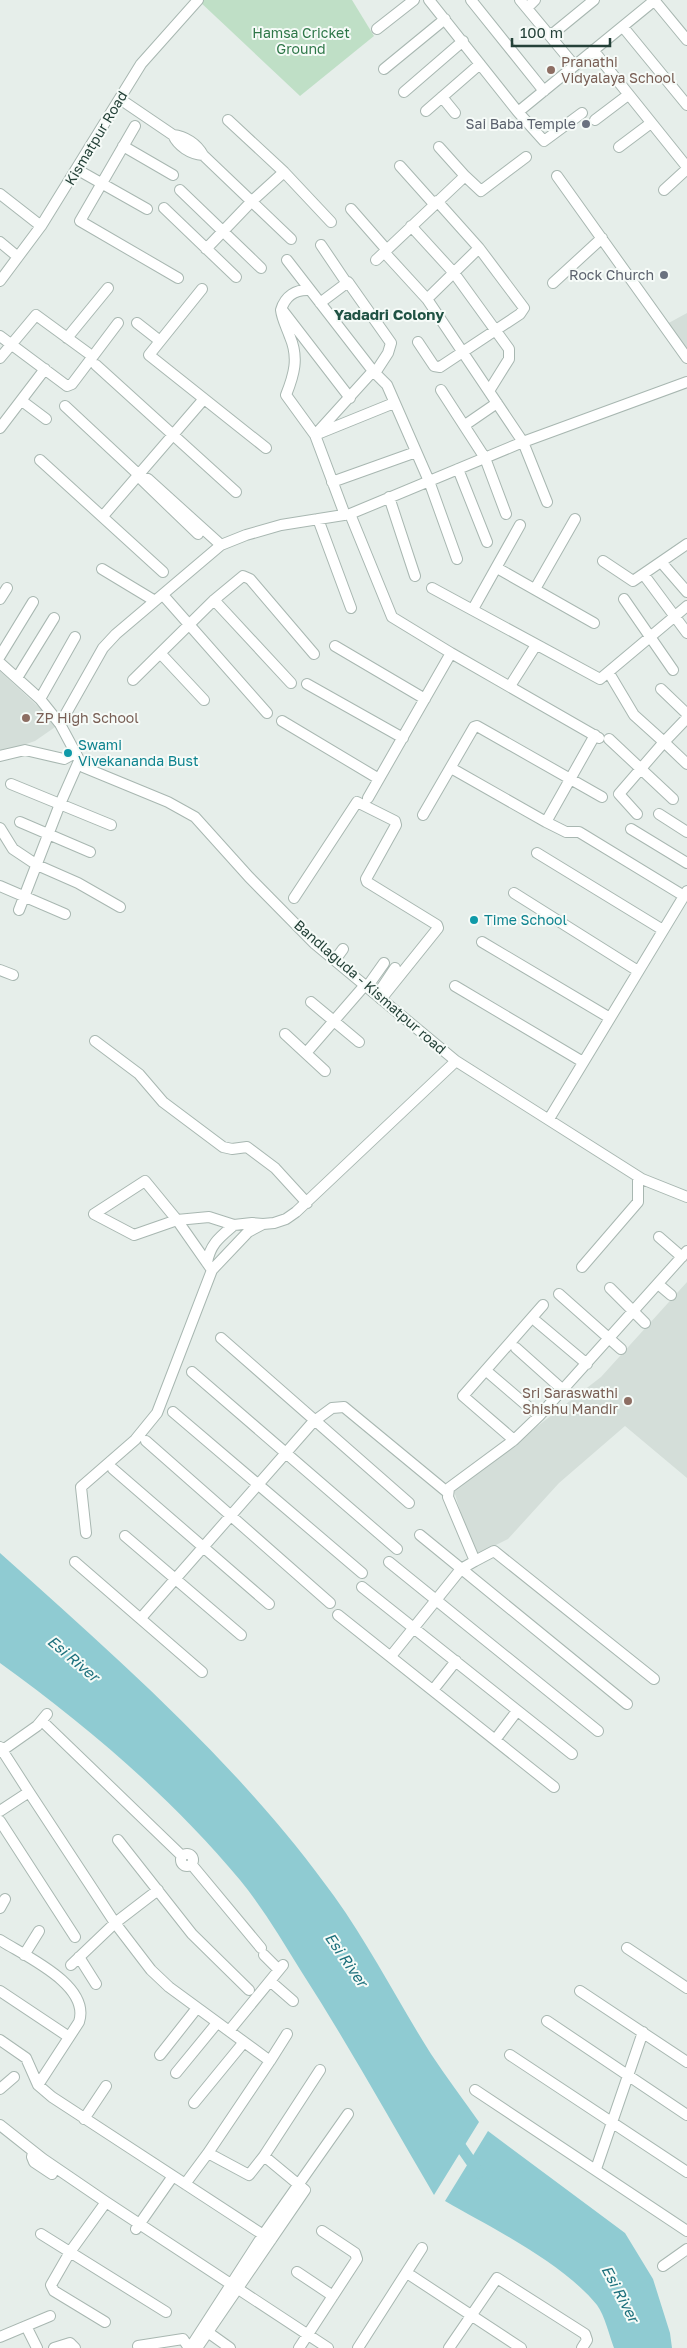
<svg xmlns="http://www.w3.org/2000/svg" width="687" height="2348" font-family="'Golos Text',sans-serif">
  <rect width="100%" height="100%" fill="#e6eeea"/>
  <path fill="#d4ded9" d="M687,313V355L665,325Z
    M0,671L58,725L35,741L0,753Z
    M687,1282V1478L625,1426L559,1483L508,1539L474,1556L454,1491L601,1377Z"/>
  <path fill="#bfdfc6" d="M198,0H352L374,36L300,96Z"/>
  <path fill="#8fcbd2" d="M0,1553C118,1659 241,1766 334,1896C370,1946 398,2002 431,2054C446,2077 463,2099 479,2122L434,2195C390,2120 348,2044 301,1971C282,1940 263,1908 240,1880C172,1798 86,1725 0,1663Z
    M488,2131L625,2233L653,2279L670,2333L672,2348H614C609,2335 605,2316 597,2305C563,2263 492,2228 445,2201Z"/>
  <g fill="none" stroke-linecap="round" stroke-linejoin="round">
    <path stroke="#8fcbd2" stroke-width="11" d="M454,2137L479,2173"/>
    <defs>
      <path id="minor" d="M429,0L518,112
        M471,0L544,91
        M520,0L574,65
        M654,0L687,40
        M527,8L535,0
        M623,27L687,105
        M377,29L414,0
        M550,36L594,0
        M593,50L687,167
        M384,69L445,19
        M404,92L463,41
        M442,97L455,113
        M120,99L173,135C185,136 197,144 203,155C190,154 178,146 173,135
        M426,111L480,64
        M582,113L544,141L518,112L655,0
        M228,120L284,172L331,222
        M595,120L628,95
        M135,126L80,221L178,278
        M123,146L173,175
        M439,147L465,176
        M619,147L651,123
        M203,155L291,239
        M400,166L434,204
        M78,170L147,209
        M557,176L687,358
        M180,190L261,268
        M664,190L687,169
        M0,194L41,226
        M164,208L236,277
        M351,209L386,249
        M411,226L454,273L509,349V359L489,391
        M0,242L18,257
        M321,245L346,282
        M479,248L427,299L523,442L547,502
        M206,249L252,201L284,172
        M384,252L427,299
        M287,260L373,371L387,385L429,481L457,559
        M376,260L465,176L481,191L526,157
        M0,281L41,226L141,64L198,0
        M553,283L602,238
        M202,289L149,355L266,448
        M310,290C296,289 285,296 281,310C282,319 287,328 290,337C299,358 294,375 286,395L315,435L394,403
        M320,303L348,282L391,343L388,353L375,373
        M283,311L350,398
        M137,323L160,341
        M0,336L67,386L72,384L118,323
        M67,338L108,288
        M418,342L434,366L440,367L520,314L524,308L479,248L437,201
        M0,358L36,315L88,353
        M96,365L236,492
        M441,390L485,458L506,514
        M22,401L46,419
        M65,406L139,475L148,479L221,545
        M465,425L497,403
        M0,428L45,369
        M40,460L163,572
        M458,469L487,542
        M142,480L198,534
        M332,482L416,452
        M389,497L415,576
        M350,514L392,617L451,653L599,738
        M345,515L315,435L373,371
        M103,516L203,400
        M318,519L351,608
        M603,561L633,581L687,544
        M661,562L687,592
        M497,568L594,623
        M102,569L155,601
        M644,575L687,633
        M432,588L600,679L687,606
        M535,589L575,519
        M163,595L267,713
        M0,599L7,588
        M624,599L673,670
        M214,600L291,683
        M473,609L520,525
        M335,646L425,699
        M161,654L204,700
        M0,656L33,602
        M0,663L40,699L60,724L83,767L168,802L195,817L249,877L315,944L456,1061L642,1179L687,1197
        M609,673L634,715L664,742L687,718
        M17,678L54,618
        M133,680L214,600L243,576L250,579L314,654
        M307,684L403,738
        M510,686L536,645
        M661,689L687,714
        M40,699L75,637
        M282,721L379,779
        M60,724L103,648L116,634L221,545L246,535L281,525L350,514L523,442L687,382
        M609,739L673,799
        M0,756L25,750L64,759L75,753
        M451,768L546,822L595,735
        M11,784L111,825
        M368,798L451,653
        M637,814L619,794L664,742L687,764
        M659,814L687,832
        M423,815L474,727L477,726L602,797
        M20,822L90,852
        M546,822L566,832H579L584,835L684,896
        M0,828L13,849L37,865L78,883L120,907
        M631,829L687,863
        M537,853L663,930
        M0,886L65,914
        M514,893L638,971
        M294,898L357,802L395,821L396,825L366,879L367,882L437,925L438,928L381,999
        M19,910L60,804L79,761
        M482,942L610,1018
        M335,960L343,949
        M0,970L13,975
        M455,986L583,1062
        M367,987L384,963
        M377,995L395,968
        M311,1002L359,1042
        M285,1034L325,1071
        M95,1041L139,1074L163,1102L223,1147L232,1149L247,1147L275,1168L307,1203
        M306,1053L365,985
        M549,1119L687,891
        M94,1214L134,1235L177,1220L212,1270L248,1232L263,1224L274,1223L286,1219L296,1212L456,1061
        M94,1214L145,1181L177,1220L209,1217L234,1225L252,1223L263,1224
        M659,1237L682,1257
        M207,1263C210,1244 220,1237 234,1225
        M582,1267L638,1202V1177
        M658,1284L671,1295
        M610,1288L645,1323
        M559,1294L621,1349
        M537,1322L587,1364
        M221,1338L409,1503
        M516,1348L563,1390
        M192,1372L397,1549
        M490,1374L539,1416
        M173,1412L362,1573
        M514,1440L463,1396L543,1305
        M146,1441L330,1603
        M113,1469L269,1604
        M86,1533L81,1487L135,1440L157,1413L212,1270
        M420,1535L627,1704
        M125,1536L241,1635
        M475,1561L494,1551L654,1679
        M75,1562L202,1672
        M389,1562L598,1731
        M362,1587L572,1754
        M338,1615L554,1787
        M141,1618L313,1422L332,1408L344,1407L447,1492
        M391,1656L461,1569L475,1561L448,1497L449,1488L514,1440L539,1416L687,1251
        M433,1690L456,1661
        M42,1721L182,1856
        M495,1740L517,1711
        M0,1747L29,1792L0,1811
        M0,1752L37,1726L47,1714
        M29,1792L115,1923L151,1970L169,1987L270,2061L208,2153
        M0,1821L75,1937
        M118,1840L192,1934L249,1990
        M181 1860a6 6 0 1 1 12 0a6 6 0 1 1-12 0Z
        M192,1865L261,1948
        M0,1908L5,1899
        M0,1940C25,1956 91,1985 79,2022L38,2085
        M627,1948L687,1988
        M24,1955L39,1931
        M264,1955L279,1970
        M79,1957L96,1984
        M71,1965L115,1923L158,1890
        M270,1981L293,2001
        M0,1991L69,2037
        M580,1991L687,2062
        M547,2021L687,2115
        M229,2031L283,1965
        M0,2040L26,2058L38,2085L52,2097L271,2240
        M160,2055L197,2008
        M510,2055L687,2172
        M270,2061L287,2034
        M176,2073L217,2023
        M0,2089L14,2077
        M475,2090L687,2231
        M194,2103L244,2042
        M84,2119L106,2086
        M0,2125L43,2159L106,2202L328,2348
        M33,2152L32,2157L34,2162L52,2174
        M264,2156L320,2070
        M596,2169L643,2032
        M185,2184L208,2153L249,2175L264,2156L305,2190L197,2348
        M136,2229L173,2176
        M41,2234L166,2312
        M663,2266L687,2249
        M297,2272L333,2296
        M407,2273L521,2348
        M105,2322L54,2291L51,2285L70,2252L106,2202
        M26,2326L37,2348
        M209,2333L230,2348
        M0,2337L50,2316
        M138,2346L183,2339L189,2348
        M54,2348L70,2343L75,2348
        M190,2348L263,2235L348,2114
        M299,2348L357,2259L355,2253L322,2231
        M358,2348L422,2248
        M449,2348L497,2278L585,2334L587,2340L582,2348"/>
    </defs>
    <use href="#minor" stroke="#a8b7b1" stroke-width="12"/>
    <use href="#minor" stroke="#fff" stroke-width="10"/>
  </g>
  <g fill="#8d6e63" stroke="#f6fbf8" stroke-width="2">
    <circle cx="551" cy="70" r="5"/>
    <circle cx="26" cy="718" r="5"/>
    <circle cx="628" cy="1401" r="5"/>
  </g>
  <g fill="#6b7280" stroke="#f6fbf8" stroke-width="2">
    <circle cx="586" cy="124" r="5"/>
    <circle cx="664" cy="275" r="5"/>
  </g>
  <g fill="#0f9aa8" stroke="#f6fbf8" stroke-width="2">
    <circle cx="68" cy="753" r="5"/>
    <circle cx="474" cy="920" r="5"/>
  </g>
  <g text-anchor="middle" stroke-width="4" stroke-linejoin="round" paint-order="stroke">
    <g font-size="14" fill="#2e7748" stroke="#f6fbf8">
      <text x="301" y="38">Hamsa Cricket<tspan x="301" dy="16">Ground</tspan></text>
    </g>
    <g font-size="14" fill="#785e54" stroke="#f6fbf8" text-anchor="start">
      <text x="561" y="67">Pranathi<tspan x="561" dy="16">Vidyalaya School</tspan></text>
      <text x="36" y="723">ZP High School</text>
      <text x="618" y="1398" text-anchor="end">Sri Saraswathi<tspan x="618" dy="16">Shishu Mandir</tspan></text>
    </g>
    <g font-size="14" fill="#5b616d" stroke="#f6fbf8" text-anchor="end">
      <text x="576" y="129">Sai Baba Temple</text>
      <text x="654" y="280">Rock Church</text>
    </g>
    <g font-size="14" fill="#244138" stroke="#f6fbf8">
      <text transform="translate(96 138) rotate(-59)" y="5">Kismatpur Road</text>
      <text transform="translate(370 987) rotate(41)" y="5">Bandlaguda - Kismatpur road</text>
    </g>
    <g font-size="14" fill="#0d838f" stroke="#f6fbf8" text-anchor="start">
      <text x="78" y="750">Swami<tspan x="78" dy="16">Vivekananda Bust</tspan></text>
      <text x="484" y="925">Time School</text>
    </g>
    <g font-size="15" font-weight="bold" fill="#205344" stroke="#f6fbf8">
      <text x="389" y="320">Yadadri Colony</text>
    </g>
    <g font-size="15" font-style="italic" fill="#1e717d" stroke="#f6fbf8">
      <text transform="translate(73 1659) rotate(40)" y="5">Esi River</text>
      <text transform="translate(346 1960) rotate(55)" y="5">Esi River</text>
      <text transform="translate(620 2294) rotate(62)" y="5">Esi River</text>
    </g>
  </g>
  <path d="M512 38v8h98v-8" fill="none" stroke="#244138" stroke-width="2.5"/>
  <text x="520" y="38" font-size="15" fill="#244138" stroke="#f6fbf8" stroke-width="4" paint-order="stroke">100 m</text>
</svg>
